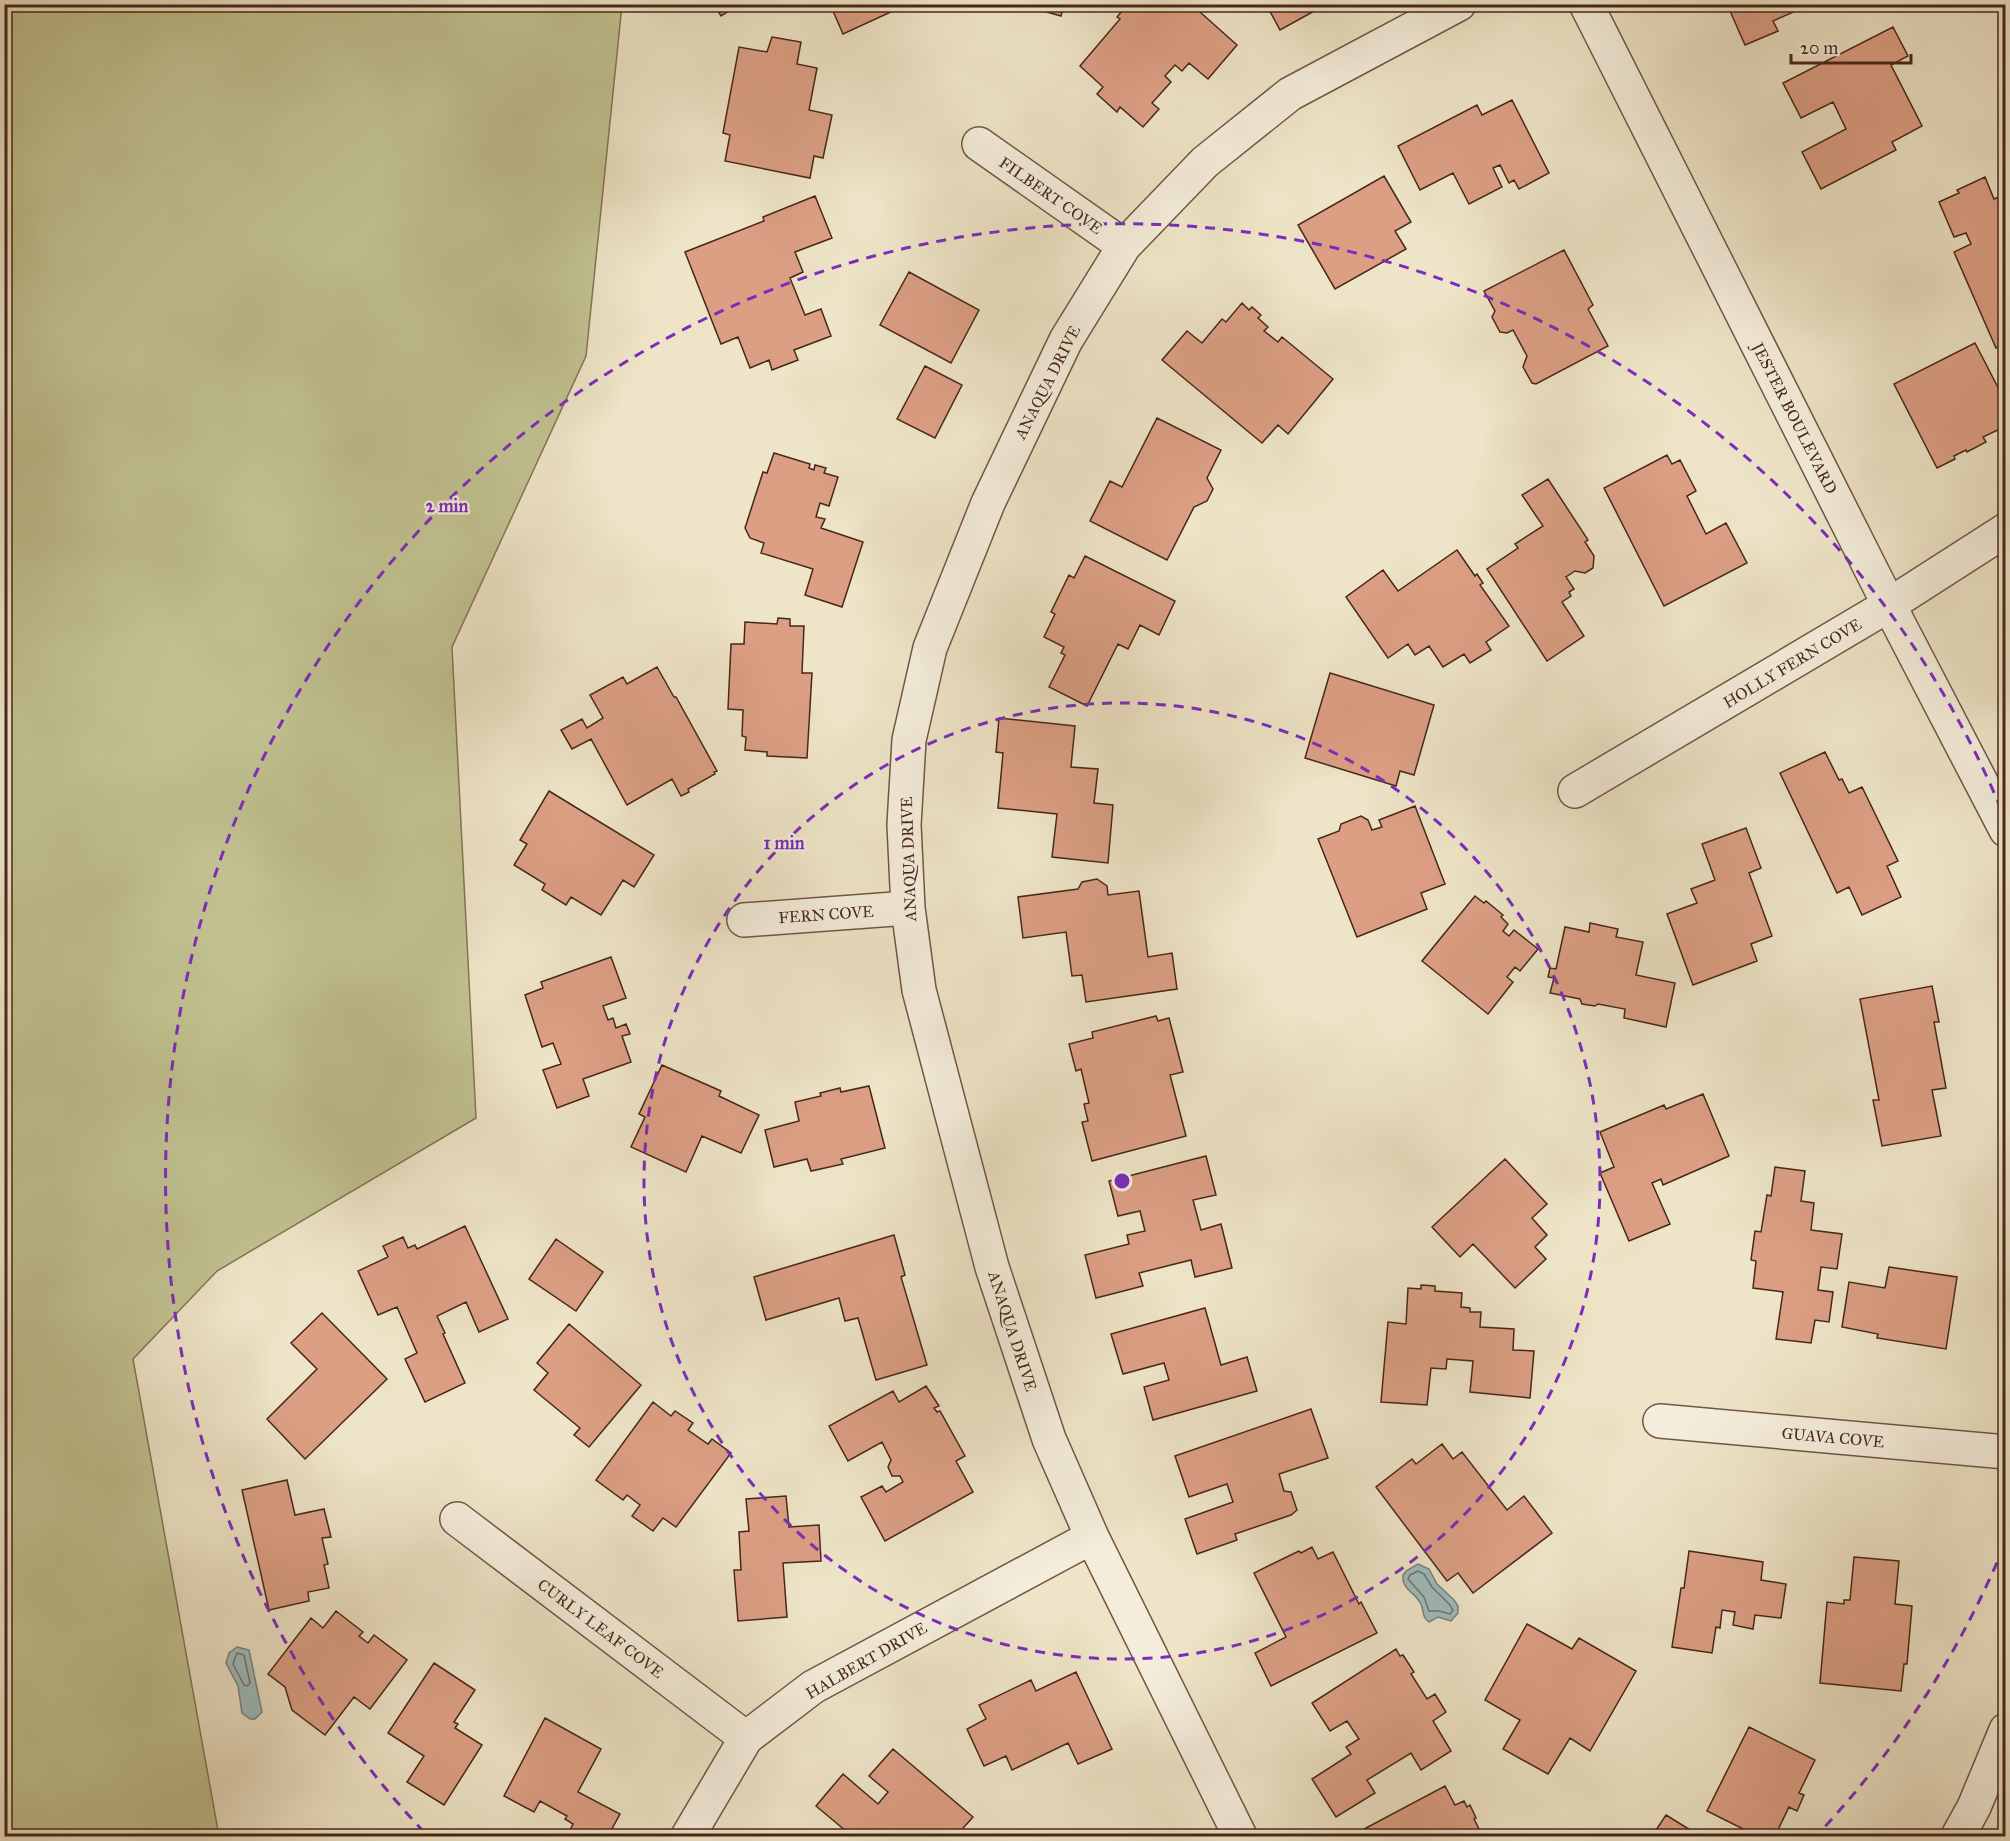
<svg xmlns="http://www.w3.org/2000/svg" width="2010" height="1841" font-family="'IM FELL Great Primer',serif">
  <rect width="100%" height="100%" fill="#eee4c7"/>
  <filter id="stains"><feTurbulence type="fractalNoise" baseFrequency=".00333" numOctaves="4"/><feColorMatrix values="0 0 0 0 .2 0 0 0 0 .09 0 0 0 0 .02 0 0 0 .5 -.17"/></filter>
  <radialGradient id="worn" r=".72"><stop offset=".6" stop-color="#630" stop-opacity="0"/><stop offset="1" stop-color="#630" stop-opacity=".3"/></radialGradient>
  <path fill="#c1c190" stroke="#847455" stroke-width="1.5" d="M5,4L622,5L586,356L452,647L476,1118L217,1271L133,1359L219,1836H5Z"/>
  <path fill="#9ebcbf" stroke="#7b807d" stroke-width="1.5" d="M1418,1564L1429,1569L1437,1584L1454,1600L1458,1606V1613L1451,1621L1438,1617L1429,1622C1422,1617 1424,1612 1421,1604C1416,1593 1401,1589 1403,1575L1406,1571Z
    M237,1647L249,1650L262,1712L255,1719H250L242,1713L238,1686L226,1663L229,1653Z"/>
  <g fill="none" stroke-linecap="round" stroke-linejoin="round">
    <path stroke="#72726c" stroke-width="1.5" d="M1418,1571L1424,1574L1432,1587L1449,1604L1453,1610L1450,1614L1439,1611H1429L1424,1597L1408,1579L1410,1575Z
      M237,1653L244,1655L250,1683L247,1686L244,1685L233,1664Z"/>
  </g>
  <path fill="#dc9f84" stroke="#47271a" stroke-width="1.5" d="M714,4H740L721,16Z
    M830,4H908L843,34Z
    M1030,4H1064L1061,16L1029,7Z
    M1128,4H1191L1237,45L1208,79L1189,63L1182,71L1175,65L1165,76L1171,82L1152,103L1159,109L1143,127L1120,107L1117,112L1097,94L1103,87L1080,66L1120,19L1117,17Z
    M1266,4H1327L1280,30Z
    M1727,4H1818L1804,11L1800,9L1773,21L1778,31L1745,45Z
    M1893,27L1908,56L1891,65L1922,126L1892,142L1896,150L1821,189L1802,152L1846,129L1833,102L1801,118L1783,83Z
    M772,37L801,42L797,64L817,68L809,110L832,115L823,158L814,156L810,178L725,161L730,135L723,133L739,47L767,52Z
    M1512,100L1549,173L1519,189L1514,180L1509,183L1500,165L1493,168L1502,187L1469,204L1453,173L1420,190L1398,146L1477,105L1482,115Z
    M1384,176L1411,222L1395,231L1406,249L1335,289L1298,225Z
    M1985,177L1994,199L2004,195L2006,198V344L1996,348L1954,252L1971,244L1966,233L1954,237L1939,202L1959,193L1957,190Z
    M815,196L832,238L795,252L803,272L790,278L805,315L821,309L831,336L794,350L798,360L772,370L769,360L750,368L738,337L721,344L685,252L764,221L763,217Z
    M1564,250L1593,305L1588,309L1608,346L1536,384L1532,383L1523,367L1527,356L1513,330L1507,333L1500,332L1492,317L1495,311L1484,291Z
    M909,272L979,310L951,363L880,325Z
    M1242,303L1249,310L1252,307L1261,315L1258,318L1268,327L1264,331L1278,342L1282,337L1333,379L1288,434L1278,425L1262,443L1162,360L1187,331L1202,343L1222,319L1226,322Z
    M1975,343L2006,403V426L1983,437L1986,442L1967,452L1966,450L1954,456L1955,459L1937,468L1894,384Z
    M925,366L962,385L935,438L897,419Z
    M1157,418L1221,450L1207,478L1213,489L1207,501L1194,507L1167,560L1090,521L1110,481L1122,487Z
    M774,453L810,464L809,468L814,470L815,465L826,468L824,473L838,477L829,506L820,503L816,517L825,519L821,528L863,542L842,607L805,595L813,569L761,553L764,543L750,538L745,528L763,472L767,473Z
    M1667,455L1672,464L1680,460L1696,491L1687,496L1706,534L1726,523L1747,563L1664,606L1604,488Z
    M1548,479L1588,540L1585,542L1594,556L1593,568L1585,573L1575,571L1566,577L1574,589L1569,592L1571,596L1562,602L1584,636L1547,661L1487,569L1518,548L1515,544L1543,526L1522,495Z
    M1457,550L1475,576L1477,574L1483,583L1480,585L1509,626L1486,642L1491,650L1470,663L1464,654L1443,667L1429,646L1415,655L1408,644L1388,658L1346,597L1383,570L1398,591Z
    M1085,556L1175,601L1159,635L1140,625L1128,649L1118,644L1087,706L1049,687L1065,655L1061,653L1064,647L1044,637L1055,614L1051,612L1069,575L1074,578Z
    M778,618L790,619V626H804L802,673H812L807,758L767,756V752L745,750L746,737L742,736L743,710L728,709L731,644H744L745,622L777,624Z
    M657,667L674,697H676L717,771L714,772L715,774L688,789L689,792L681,796L672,779L627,805L591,739L572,749L561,730L582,719L587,728L603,718L590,695L623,677L627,684Z
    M1330,673L1434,705L1414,775L1400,771L1396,786L1305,758Z
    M999,718L1075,726L1071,767L1098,769L1094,803L1113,805L1108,863L1052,857L1057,814L998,808L1003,753L996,752Z
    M1825,752L1839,780L1842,779L1849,793L1862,787L1898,861L1887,866L1901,897L1862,915L1849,887L1837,893L1780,773Z
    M549,791L654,855L634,887L623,880L601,915L571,897L566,905L542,890L545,884L514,865L527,844L520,840Z
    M1415,806L1445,884L1421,893L1427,909L1357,937L1318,839L1339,831L1341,824L1361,816L1368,820L1372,830L1382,827L1379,820Z
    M1746,828L1761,868L1749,873L1772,936L1751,944L1757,961L1693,985L1667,914L1697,903L1691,889L1715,880L1702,844Z
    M1097,879L1107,886L1108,895L1139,891L1148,957L1172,953L1177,989L1086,1002L1082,975L1072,976L1066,932L1023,938L1018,897L1078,889L1082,882Z
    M1475,896L1484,903L1486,901L1503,915L1501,917L1508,924L1503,931L1509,936L1514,930L1538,949L1520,971L1515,967L1507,977L1513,982L1488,1014L1422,961Z
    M1590,923L1618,929L1616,937L1643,942L1636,975L1675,983L1666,1027L1624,1018L1625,1009L1598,1004L1595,1006L1582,1004L1580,999L1550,993L1554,978L1548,977L1550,968L1556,969L1565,927L1589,932Z
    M611,957L626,998L603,1006L608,1020L613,1018L616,1028L626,1024L630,1034L622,1036L631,1062L583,1079L589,1096L557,1108L543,1070L561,1064L553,1043L542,1047L525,995L543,988L541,982Z
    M1932,986L1939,1022H1934L1946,1088L1932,1090L1941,1136L1882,1146L1873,1100H1879L1860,999Z
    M1156,1016L1158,1021L1169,1018L1183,1072L1170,1075L1186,1136L1092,1161L1082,1122L1088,1121L1084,1104L1089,1103L1081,1069L1076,1071L1069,1044L1093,1038L1092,1032Z
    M662,1065L721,1091L719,1096L759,1115L741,1153L702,1136L686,1172L631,1147L645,1117L639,1114Z
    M869,1086L885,1148L841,1159L843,1164L811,1171L807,1159L774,1167L765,1130L799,1121L795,1102L821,1096L820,1093L840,1088L841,1092Z
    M1703,1094L1729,1156L1663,1185L1661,1179L1652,1183L1670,1224L1629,1241L1600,1173L1614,1167L1600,1132L1664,1105L1666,1109Z
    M1206,1156L1216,1195L1193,1200L1201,1230L1221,1224L1232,1268L1195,1277L1191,1260L1139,1273L1143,1286L1096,1298L1085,1255L1129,1244L1127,1235L1145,1231L1140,1211L1118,1216L1109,1181Z
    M1505,1159L1547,1204L1532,1218L1547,1235L1535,1247L1546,1259L1515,1288L1473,1244L1460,1257L1432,1227Z
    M1775,1167L1805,1171L1801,1201L1814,1203L1811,1230L1842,1234L1837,1269L1821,1267L1818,1290L1833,1292L1829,1322L1815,1320L1811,1343L1776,1339L1783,1292L1753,1288L1756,1261L1751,1260L1755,1231L1761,1232L1767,1195L1771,1196Z
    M465,1226L508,1319L479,1332L466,1302L437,1316L445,1333L443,1334L465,1383L425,1402L405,1359L417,1353L397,1307L378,1315L358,1271L388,1257L383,1246L403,1237L408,1248L415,1245L417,1249Z
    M894,1235L905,1275L901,1277L927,1365L876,1380L858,1318L845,1321L839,1298L766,1320L754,1277Z
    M556,1239L603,1272L576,1311L529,1279Z
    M1889,1267L1957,1277L1946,1349L1877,1338L1878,1334L1842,1327L1849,1282L1885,1288Z
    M1421,1285L1435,1286V1291L1462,1293L1461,1307L1470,1308V1312H1481L1480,1327L1514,1329L1513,1350L1534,1351L1530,1398L1470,1392L1473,1361L1447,1359L1446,1369L1431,1368L1427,1405L1381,1402L1388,1322L1406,1324L1408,1288L1421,1289Z
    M1205,1308L1221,1365L1247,1357L1257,1391L1153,1420L1144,1387L1169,1380L1164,1363L1123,1374L1111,1334Z
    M322,1313L387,1379L305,1459L267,1419L317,1369L291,1343Z
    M569,1324L641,1385L589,1447L574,1435L580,1428L534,1390L548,1373L537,1363Z
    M926,1386L939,1406L934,1408L937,1412L940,1411L965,1456L956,1461L973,1492L885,1541L861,1497L882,1486L886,1492L903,1482L900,1476H892L888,1467L891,1460L882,1442L848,1461L829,1426L893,1391L899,1402Z
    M653,1402L671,1416L675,1411L693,1423L688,1430L708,1444L712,1439L731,1453L676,1527L663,1518L653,1531L632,1516L640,1505L627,1495L623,1500L596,1480Z
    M1311,1409L1328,1458L1279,1474L1284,1491L1291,1492L1297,1510L1291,1515L1235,1534L1237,1540L1197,1554L1185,1519L1233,1502L1227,1484L1189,1497L1175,1456Z
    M1442,1444L1453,1459L1462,1452L1507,1510L1524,1496L1552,1533L1473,1593L1458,1573L1447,1581L1376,1487L1412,1459L1416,1464Z
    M287,1480L295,1515L324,1509L331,1537L322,1538L328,1564L324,1565L329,1588L308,1592L309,1601L269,1610L242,1490Z
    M786,1496L789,1527L819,1525L821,1561L783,1563L787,1617L738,1621L734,1570H741L739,1532L749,1531L746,1499Z
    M1312,1547L1318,1559L1333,1552L1359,1604L1361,1602L1377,1633L1271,1686L1255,1653L1286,1637L1254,1573L1299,1551L1301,1553Z
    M1689,1551L1763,1562L1761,1580L1786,1584L1781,1618L1755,1615L1753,1629L1733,1625L1735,1612L1722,1610L1720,1628L1716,1627L1712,1653L1672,1647L1681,1588H1684Z
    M1854,1557L1899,1561L1895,1604L1912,1606L1907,1664H1904L1901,1691L1820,1683L1827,1602L1844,1604V1600H1850Z
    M336,1611L363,1632L359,1636L368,1643L374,1635L407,1660L370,1709L354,1697L325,1735L292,1710L285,1687L268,1674L311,1618L323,1628Z
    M1527,1624L1572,1649L1579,1638L1636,1671L1590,1751L1570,1738L1548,1774L1503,1749L1520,1720L1485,1700Z
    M1396,1649L1400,1656L1403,1655L1414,1672L1411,1674L1427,1699L1435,1694L1446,1712L1433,1721L1451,1751L1421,1770L1411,1753L1367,1780L1375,1793L1336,1817L1312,1779L1351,1754L1346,1747L1359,1739L1347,1721L1330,1731L1312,1703Z
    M434,1663L475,1690L454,1722L458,1724L455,1728L482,1745L444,1805L407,1782L424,1756L388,1733Z
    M1076,1672L1112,1749L1078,1764L1068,1743L1012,1770L1006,1756L984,1766L967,1729L986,1719L979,1705L1031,1680L1036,1691Z
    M545,1718L601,1749L578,1792L620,1814L608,1836H567L573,1824L565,1819L567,1816L540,1801L534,1812L504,1796Z
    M1749,1727L1815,1760L1799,1793L1804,1795L1797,1811L1789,1807L1775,1836H1757L1707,1811Z
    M893,1749L973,1817L956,1836H929L922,1831L918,1836H852L816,1806L843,1774L878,1804L888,1792L869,1776Z
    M1445,1786L1455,1805L1464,1801L1467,1807L1470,1805L1476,1818L1474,1819L1479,1829L1467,1836H1351Z
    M1666,1815L1700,1836H1652Z"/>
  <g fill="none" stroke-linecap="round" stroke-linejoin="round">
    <defs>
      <path id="minor" d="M1586,4L1889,605L2006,830
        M979,144L1124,246
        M1575,791L1889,605L2006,530
        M744,920L908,908
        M1660,1421L2006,1452
        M457,1519L746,1738
        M688,1836L746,1738L813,1687L1092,1537
        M1240,1836L1092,1537L1049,1439L992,1267L919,990L908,908L904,825L909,740L930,648L988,503L1066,340L1124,246L1205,162L1290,94L1459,4
        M1958,1836L1974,1807L2006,1730"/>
    </defs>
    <use href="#minor" stroke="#715645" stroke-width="36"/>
    <use href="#minor" stroke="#f4eddb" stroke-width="33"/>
  </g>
  <g fill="none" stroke="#7b2cbf" stroke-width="3" stroke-dasharray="10 8">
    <circle cx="1122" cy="1181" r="478"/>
    <path d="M2004 1546A955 955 0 0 1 1820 1832M424 1832A955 955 0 1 1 2004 816"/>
  </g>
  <g text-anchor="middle" stroke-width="4.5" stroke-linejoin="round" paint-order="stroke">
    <g font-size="16" fill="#47271a" stroke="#f4eddb">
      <text transform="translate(1051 195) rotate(35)" y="6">FILBERT COVE</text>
      <text transform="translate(1047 382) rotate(-63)" y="6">ANAQUA DRIVE</text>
      <text transform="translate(1795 418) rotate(63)" y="6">JESTER BOULEVARD</text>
      <text transform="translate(1792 663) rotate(-31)" y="6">HOLLY FERN COVE</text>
      <text transform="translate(908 859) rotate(-92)" y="6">ANAQUA DRIVE</text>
      <text transform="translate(826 914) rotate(-4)" y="6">FERN COVE</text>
      <text transform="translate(1013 1331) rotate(72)" y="6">ANAQUA DRIVE</text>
      <text transform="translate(1833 1437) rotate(5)" y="6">GUAVA COVE</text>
      <text transform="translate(601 1628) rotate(37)" y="6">CURLY LEAF COVE</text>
      <text transform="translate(866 1660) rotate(-30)" y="6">HALBERT DRIVE</text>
    </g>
  </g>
  <circle cx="1122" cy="1181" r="9" fill="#7b2cbf" stroke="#f4eddb" stroke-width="3"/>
  <g font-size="18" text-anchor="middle" font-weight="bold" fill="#7b2cbf" stroke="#f4eddb" stroke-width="4.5" stroke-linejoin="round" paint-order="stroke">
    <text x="447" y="512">2 min</text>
    <text x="784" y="849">1 min</text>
  </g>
  <rect width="2010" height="1841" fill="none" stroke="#eee4c7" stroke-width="24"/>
  <rect x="6" y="6" width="1998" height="1829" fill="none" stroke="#47271a" stroke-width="3"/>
  <rect x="12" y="12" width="1986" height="1817" fill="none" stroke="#47271a" stroke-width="1.5"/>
  <path d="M1791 54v9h120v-9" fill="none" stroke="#47271a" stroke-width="3"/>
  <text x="1800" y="54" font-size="18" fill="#47271a" stroke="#f4eddb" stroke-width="4.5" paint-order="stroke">20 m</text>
  <rect width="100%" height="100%" filter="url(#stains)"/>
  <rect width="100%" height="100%" fill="url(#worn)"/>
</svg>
